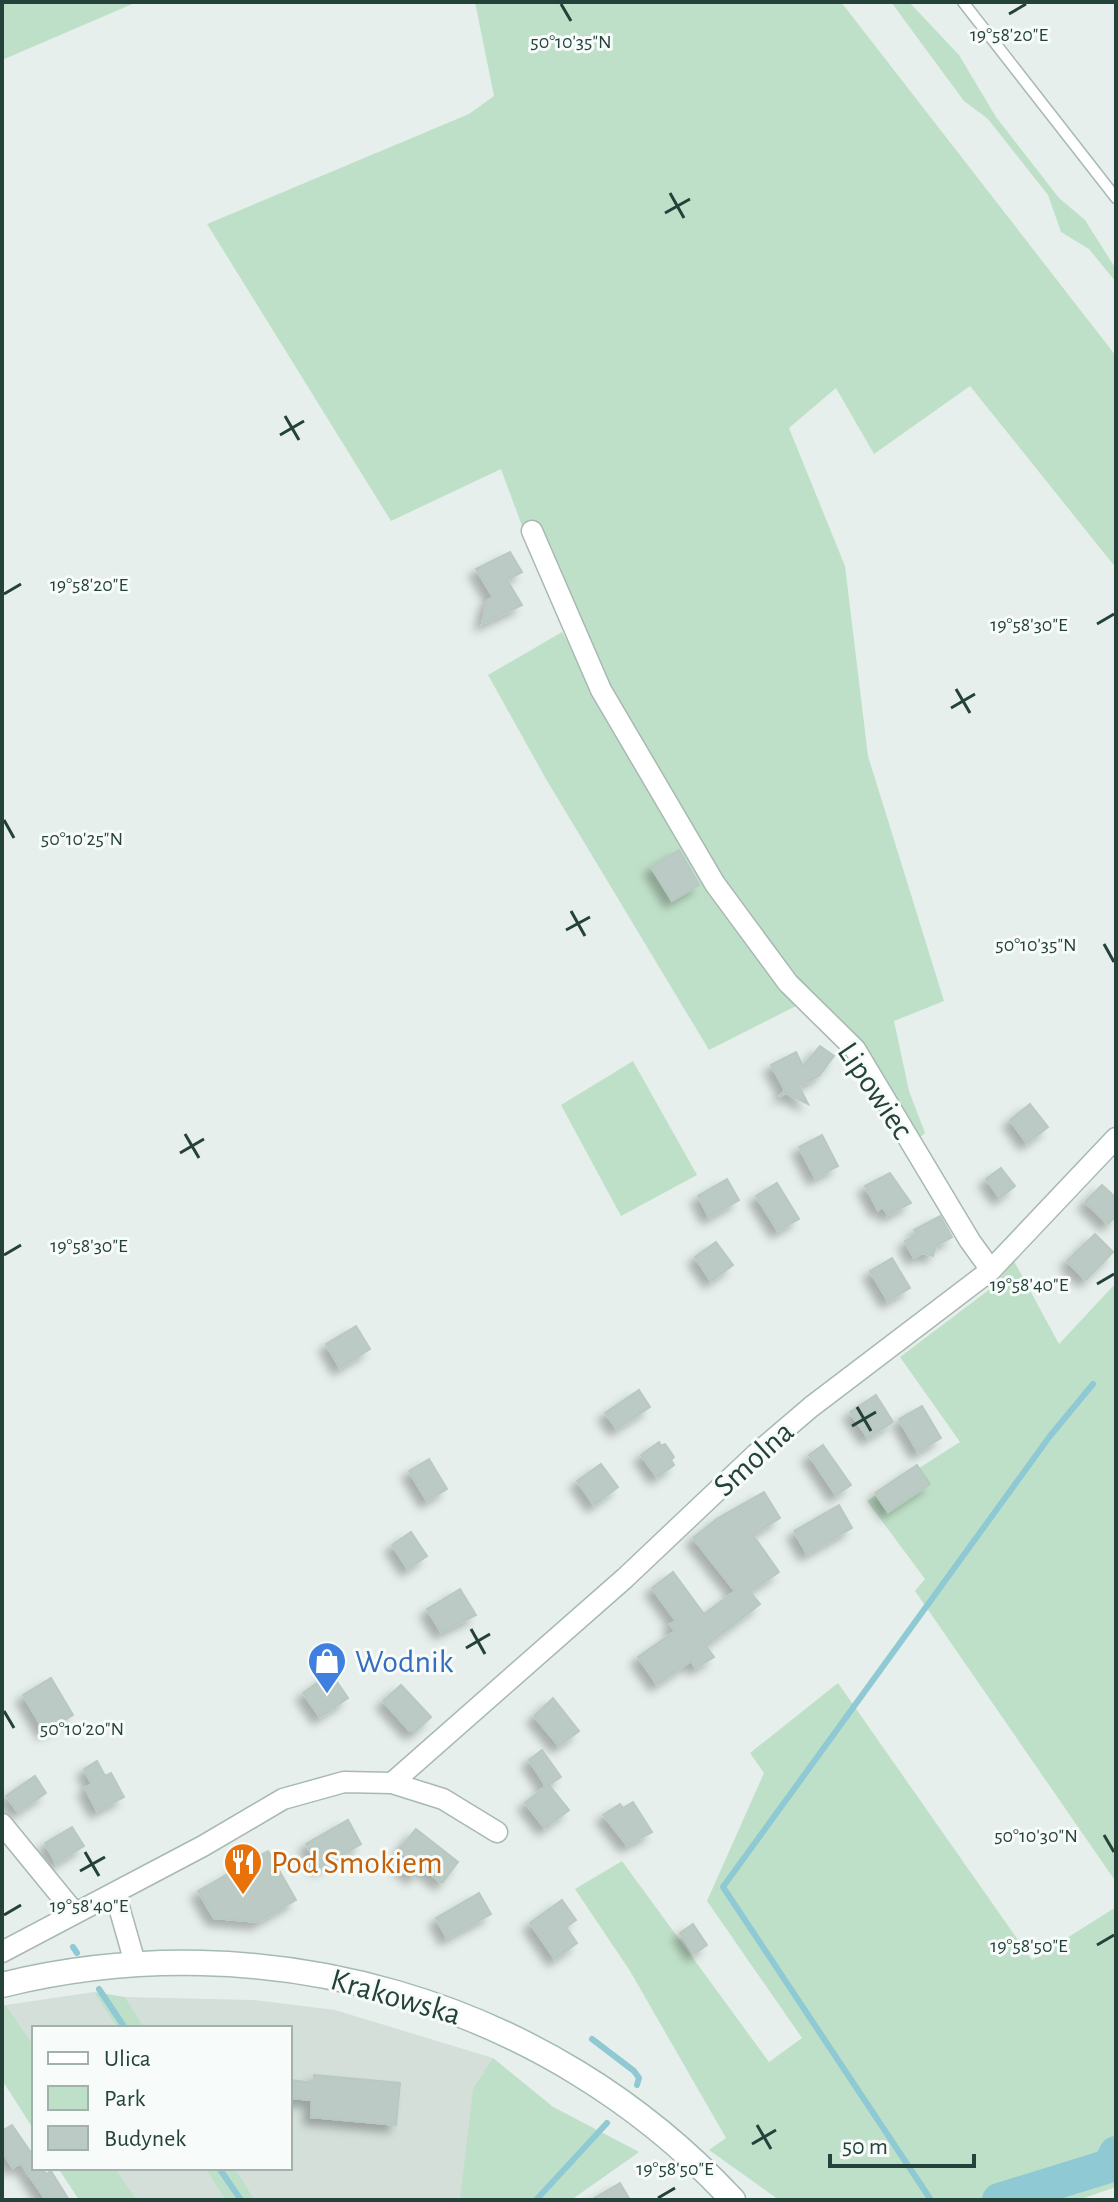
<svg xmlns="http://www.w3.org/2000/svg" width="1118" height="2202" font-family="'Alegreya Sans',sans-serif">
  <defs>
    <filter id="shadow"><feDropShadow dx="-7" dy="7" stdDeviation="4" flood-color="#0004"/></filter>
  </defs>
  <rect width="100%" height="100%" fill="#e6efeb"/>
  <path fill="#d4dfda" d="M94,1992L117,2028H34V2046L6,2005Z
    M125,1997L253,2000L335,2010L493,2058L553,2107L639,2152L571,2200H255L235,2168H290V2028H145Z
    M115,2168H205L225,2200H137Z"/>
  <path fill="#bfe0c8" d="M7,2H137L2,60V4Z
    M475,2H841L1116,356V568L970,386L874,454L836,388L789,428L845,566L868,756L944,1001L894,1021L909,1091L925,1133L918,1139L734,901L610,689L537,521L522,526L501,469L391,521L207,224L469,114L494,96Z
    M891,2H909L959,55L996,117L1059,198L1085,220L1116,269V282L1089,249L1061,232L1048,195L988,119L964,101Z
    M562,632L715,895L796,1006L709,1050L546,779L488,675Z
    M633,1061L697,1175L621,1216L561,1105Z
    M1014,1261L1059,1344L1116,1283V1882L915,1591L925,1579L867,1501L960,1442L900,1357L994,1286Z
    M838,1683L1032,1960L1116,1907V2187L1078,2200H779L709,2150L726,2138L630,1971L575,1889L622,1861L769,2062L802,2038L707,1901L764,1773L750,1753Z
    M94,1992L125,1997L145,2028H117Z
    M6,2005L34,2046V2130L2,2080V2006Z
    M493,2058L553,2107L639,2152L571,2200H460L473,2089Z
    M58,2168H115L137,2200H79Z
    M205,2168H235L255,2200H225Z"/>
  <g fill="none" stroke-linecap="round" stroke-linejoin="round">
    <path stroke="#8ec9d4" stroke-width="6" d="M73,1947L77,1953
      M99,1989L125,2028
      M592,2039L634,2071L639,2078L637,2085
      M219,2168L241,2200
      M536,2200L607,2123
      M931,2200L723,1887L1050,1436L1093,1384"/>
    <path stroke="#8ec9d4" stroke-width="34" d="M999,2200L1109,2166L1116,2153"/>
  </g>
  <path fill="#bbcac4" stroke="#b8c9c2" stroke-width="2" filter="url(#shadow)" d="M510,552L522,572L507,580L522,605L482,624L487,601L493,597L476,569Z
    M679,850L699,885L672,901L651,867Z
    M820,1046L834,1056L819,1076L799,1086L808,1104L786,1093L779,1097L785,1090L771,1065L796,1052L803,1066Z
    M1030,1104L1048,1127L1027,1143L1010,1120Z
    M822,1135L838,1166L815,1178L799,1147Z
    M1001,1168L1015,1186L1000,1198L986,1179Z
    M890,1173L911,1203L888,1215L883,1207L878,1210L865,1186Z
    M727,1179L739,1200L709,1217L698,1196Z
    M777,1183L799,1219L778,1231L756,1196Z
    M1102,1185L1116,1198V1216L1108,1224L1085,1202Z
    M940,1216L952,1237L936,1246L933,1256L923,1253L914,1258L905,1241L917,1235L914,1230Z
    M1095,1234L1113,1252L1086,1280L1067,1261Z
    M716,1242L733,1265L711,1281L695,1257Z
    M892,1258L910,1288L888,1301L870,1271Z
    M356,1326L370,1349L340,1368L326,1344Z
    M639,1390L650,1407L617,1429L605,1413Z
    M876,1395L893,1422L868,1438L850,1412Z
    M922,1406L941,1438L918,1452L899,1419Z
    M659,1442L661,1446L665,1444L674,1457L671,1460L674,1465L657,1477L641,1455Z
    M823,1445L851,1485L836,1495L809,1455Z
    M429,1459L447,1489L427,1501L409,1471Z
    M601,1464L618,1487L594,1505L577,1481Z
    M917,1465L930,1484L888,1512L875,1493Z
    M764,1492L780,1518L753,1535L779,1572L750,1592L760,1604L706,1646L714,1657L696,1668L691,1661L657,1684L638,1657L675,1631L670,1624L676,1621L652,1588L673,1572L704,1614L735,1591L693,1538L718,1518Z
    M839,1505L852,1528L807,1554L794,1531Z
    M411,1532L427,1556L408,1569L392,1545Z
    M460,1589L476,1615L441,1632L427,1609Z
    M331,1673L348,1698L320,1717L303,1693Z
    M51,1678L73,1715L45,1732L23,1695Z
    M401,1685L431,1717L416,1731H410L383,1701Z
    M553,1698L579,1731L559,1746L534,1716Z
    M542,1750L561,1777L549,1785L569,1810L545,1828L525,1803L546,1786L529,1760Z
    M97,1761L105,1776L111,1773L124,1797L97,1811L85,1788L92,1784L84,1769Z
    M35,1776L46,1793L18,1812L6,1796Z
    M633,1802L652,1832L627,1845L603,1815L620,1804L623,1808Z
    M348,1820L361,1844L319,1868L306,1844Z
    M72,1827L84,1846L56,1863L45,1843Z
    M416,1829L458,1862L442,1883L421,1867L414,1877L400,1866L407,1857L402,1852V1846Z
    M268,1851L296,1900L258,1922L214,1918L198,1891Z
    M479,1893L491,1914L447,1938L436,1918Z
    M562,1900L576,1920L566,1927L577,1943L555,1959L530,1923Z
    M693,1924L707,1945L694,1954L680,1933Z
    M314,2075L400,2083L396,2125L311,2117L312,2100L290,2098V2080L314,2083Z
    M12,2125L34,2157V2168H42L46,2174L51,2171L69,2200H46L21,2163L13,2168L2,2152V2131Z
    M620,2183L630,2200H591Z"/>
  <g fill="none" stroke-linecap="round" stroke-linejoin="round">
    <defs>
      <path id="lane" d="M963,2L1116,198"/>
      <path id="street" d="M532,531L601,690L715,884L788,983L855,1049L970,1241L991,1270
        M392,1783L625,1578L756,1454L811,1407L991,1270L1116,1138
        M2,1824L74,1912
        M115,1893L135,1963
        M2,1952L203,1846L283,1799L344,1782L392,1783L443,1799L497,1832"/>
      <path id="secondary" d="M2,1985C265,1920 548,2000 733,2200"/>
    </defs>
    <use href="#lane" stroke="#a8b8b2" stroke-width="13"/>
    <use href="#street" stroke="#a8b8b2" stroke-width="23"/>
    <use href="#secondary" stroke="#a4bbb3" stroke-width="27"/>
    <use href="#lane" stroke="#fff" stroke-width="10"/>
    <use href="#street" stroke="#fff" stroke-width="20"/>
    <use href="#secondary" stroke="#fff" stroke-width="24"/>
  </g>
  <path fill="none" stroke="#24423a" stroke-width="3" d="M561,4L571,21M1009,14L1026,4M670,193L684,218M665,213L690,199M285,416L299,440M280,435L304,421M4,594L21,584M1097,624L1114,614M956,689L970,713M951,708L975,694M4,820L14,838M571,911L585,936M566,930L590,917M1104,944L1114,962M185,1134L199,1158M180,1153L204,1139M4,1255L21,1245M1097,1284L1114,1274M857,1407L871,1431M852,1426L876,1412M471,1629L485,1654M466,1648L490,1634M4,1711L14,1728M1104,1835L1114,1852M85,1852L99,1876M80,1871L105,1857M4,1915L21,1905M1097,1945L1114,1935M757,2125L771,2149M752,2144L776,2130M658,2198L675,2188"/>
  <defs>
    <symbol id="shop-pin" viewBox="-11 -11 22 30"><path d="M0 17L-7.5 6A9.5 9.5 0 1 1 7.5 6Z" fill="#3f7fe0" stroke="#f7fbf9"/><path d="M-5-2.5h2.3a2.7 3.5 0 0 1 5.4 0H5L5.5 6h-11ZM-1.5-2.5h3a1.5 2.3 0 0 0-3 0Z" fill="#fff"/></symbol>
    <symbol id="restaurant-pin" viewBox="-11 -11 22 30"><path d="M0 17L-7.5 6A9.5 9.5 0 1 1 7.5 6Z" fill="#e8710a" stroke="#f7fbf9"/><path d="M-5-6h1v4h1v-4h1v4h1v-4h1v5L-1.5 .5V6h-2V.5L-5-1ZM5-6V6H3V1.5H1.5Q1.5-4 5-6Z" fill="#fff"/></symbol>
  </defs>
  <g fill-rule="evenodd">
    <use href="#shop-pin" x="305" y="1639" width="44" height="60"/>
    <use href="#restaurant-pin" x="221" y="1840" width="44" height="60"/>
  </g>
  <g text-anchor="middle" stroke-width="6" stroke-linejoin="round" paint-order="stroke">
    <g font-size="32" fill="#24423a" stroke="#f7fbf9">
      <text transform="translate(876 1090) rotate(56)" y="11">Lipowiec</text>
      <text transform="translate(753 1458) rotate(-42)" y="11">Smolna</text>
      <text transform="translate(396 1996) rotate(16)" y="11">Krakowska</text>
    </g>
    <g font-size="32" fill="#366cbe" stroke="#f7fbf9" text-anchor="start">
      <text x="355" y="1672">Wodnik</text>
    </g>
    <g font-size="32" fill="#c56008" stroke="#f7fbf9" text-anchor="start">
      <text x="271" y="1873">Pod Smokiem</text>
    </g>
  </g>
  <g font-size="20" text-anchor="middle" fill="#24423a" stroke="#f7fbf9" stroke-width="6" stroke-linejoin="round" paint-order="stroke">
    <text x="1009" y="41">19°58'20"E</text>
    <text x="571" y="48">50°10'35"N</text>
    <text x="89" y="591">19°58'20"E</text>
    <text x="1029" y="631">19°58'30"E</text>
    <text x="82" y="845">50°10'25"N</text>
    <text x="1036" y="951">50°10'35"N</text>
    <text x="89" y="1252">19°58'30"E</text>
    <text x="1029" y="1291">19°58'40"E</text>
    <text x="82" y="1735">50°10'20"N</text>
    <text x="1036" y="1842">50°10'30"N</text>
    <text x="89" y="1912">19°58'40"E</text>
    <text x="1029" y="1952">19°58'50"E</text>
    <text x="675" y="2175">19°58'50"E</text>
  </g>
  <rect width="1118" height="2202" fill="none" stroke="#24423a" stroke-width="8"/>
  <rect x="32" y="2026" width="260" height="144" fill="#f7fbf9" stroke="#a3b1ad" stroke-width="2"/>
  <rect x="48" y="2052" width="40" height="12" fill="#ffffff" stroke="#a3b1ad" stroke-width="2"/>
  <text x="104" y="2066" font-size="24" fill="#24423a">Ulica</text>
  <rect x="48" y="2086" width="40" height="24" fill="#bfe0c8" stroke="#a3b1ad" stroke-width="2"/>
  <text x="104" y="2106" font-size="24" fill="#24423a">Park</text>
  <rect x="48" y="2126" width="40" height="24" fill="#bbcac4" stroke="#a3b1ad" stroke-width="2"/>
  <text x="104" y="2146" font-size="24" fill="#24423a">Budynek</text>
  <path d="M830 2154v12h144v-12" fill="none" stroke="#24423a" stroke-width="4"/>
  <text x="842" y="2154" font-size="24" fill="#24423a" stroke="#f7fbf9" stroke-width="6" paint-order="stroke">50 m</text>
</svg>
